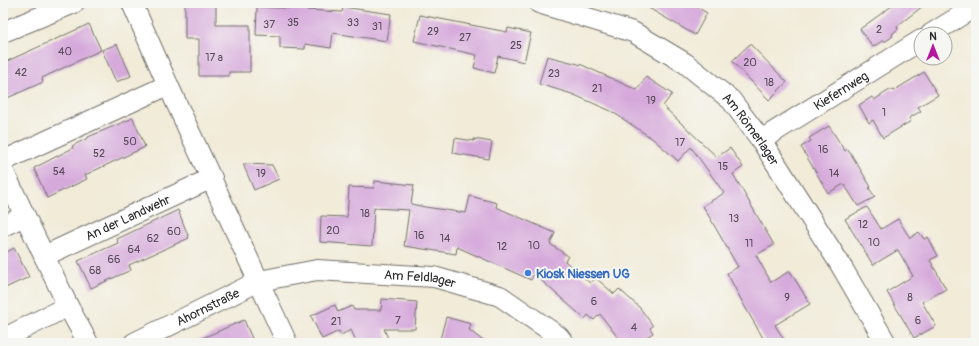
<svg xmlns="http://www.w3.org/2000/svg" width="979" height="346" font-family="Pangolin,sans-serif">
  <rect width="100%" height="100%" fill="#f6f6f2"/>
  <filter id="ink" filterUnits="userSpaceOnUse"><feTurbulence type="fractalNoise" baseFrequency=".025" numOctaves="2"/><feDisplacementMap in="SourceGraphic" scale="8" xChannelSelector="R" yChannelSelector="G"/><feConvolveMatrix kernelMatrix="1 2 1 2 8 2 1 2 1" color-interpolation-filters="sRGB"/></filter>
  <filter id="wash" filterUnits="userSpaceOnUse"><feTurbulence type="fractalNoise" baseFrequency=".012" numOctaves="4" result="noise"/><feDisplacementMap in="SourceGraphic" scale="16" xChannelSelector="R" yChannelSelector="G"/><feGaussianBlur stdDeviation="0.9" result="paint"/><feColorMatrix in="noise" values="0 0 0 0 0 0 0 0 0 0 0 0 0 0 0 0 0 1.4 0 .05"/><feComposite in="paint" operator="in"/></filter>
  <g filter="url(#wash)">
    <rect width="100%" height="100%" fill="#f1ebd8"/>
    <g id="blocks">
      <path fill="#d6a9db" d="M185,3H216V25H250V72H229V76H199V39H185Z
        M640,3H690L707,13L695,35Z
        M896,3H927L897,26L898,29L893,33L892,37L886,41H882L873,47L860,29Z
        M257,7L306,9V10L342,12L343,7L391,14L387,41L333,33L331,48L305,44V49L280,48V36L256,35Z
        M420,15L507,32L508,28L531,33L524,62L498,56L494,73L474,68L477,55L414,41Z
        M89,24L101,50L42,78L43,82L3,100V63Z
        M117,44L131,76L116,82L102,50Z
        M750,44L787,82L769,100L732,61Z
        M547,56L582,65L637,90L646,77L672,94L663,106L717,157L730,148L743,167L733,174L774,245L756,255L771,282L790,271L810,304L775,325L786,343H766L745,307L727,273L738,267L703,206L724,193L691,147L678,161L653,139L611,111L572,94L539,84Z
        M924,72L938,95L918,107L921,111L909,118L911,121L883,138L873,120L869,123L859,105L872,97L874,100L891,89L893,91Z
        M133,118L145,147L85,175L87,179L47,198L34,168L73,148L72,146L88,138V137Z
        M829,126L845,151L848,149L871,187L869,188L875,197L858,206L844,184L828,193L801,147L811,141L809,138Z
        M455,138L474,141V139L492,142L489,159L453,153Z
        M243,164L272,165L279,179L254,190Z
        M375,181L414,185L411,204L425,207L466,213L470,196L497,203L496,207L555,233L550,244L568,256L565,261L590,283L596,278L614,294L619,289L640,308L653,326L650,328L653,333L638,343H622L600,314L594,320L588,315L585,319L534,274L531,280L457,247L456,254L404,246L409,210L374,208L372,246L320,242L321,216L347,217L349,187L374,188Z
        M867,207L881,229L898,219L910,238L919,232L924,239L928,237L938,256L930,260L946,289L922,302L936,326L914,338L887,292L913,276L898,250L873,265L845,219Z
        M178,210L189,238L129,265L131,270L91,288L78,261L118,243L117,239Z
        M14,248L29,277L3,289V254Z
        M382,299L417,302L415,329H384L390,343H357L351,330L341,335L339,331L322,339L311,316L335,305L338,312L352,306L354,310H381Z
        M446,317L471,324L469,330L486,343H439Z
        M244,320L254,343H191Z"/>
    </g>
  </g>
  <g filter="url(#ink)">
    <use href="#blocks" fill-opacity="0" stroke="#706e68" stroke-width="1"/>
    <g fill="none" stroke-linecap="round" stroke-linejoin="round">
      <defs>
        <g id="minor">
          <path d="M132,3L168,85L287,343"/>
          <path id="s1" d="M539,3L633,32L685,63L731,100L761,140L840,264L886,343"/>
          <path d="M3,32L74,3"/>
          <path d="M931,34L976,6"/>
          <path id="s2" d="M761,140L921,40"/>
          <path d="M3,161L168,85"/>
          <path d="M3,170L68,306L88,343"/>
          <path d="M3,226L25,216"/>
          <path id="s3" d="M44,256L212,178"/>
          <path d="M3,339L68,306"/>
          <path id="s4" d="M134,343L259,281L317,270L434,277L500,296L558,336L564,343"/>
        </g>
      </defs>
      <use href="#minor" stroke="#706e68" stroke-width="22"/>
      <use href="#minor" stroke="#fff" stroke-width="20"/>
    </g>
  </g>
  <circle fill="#3f7fe0" stroke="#f6f6f2" stroke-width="1.5" cx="528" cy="273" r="4"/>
  <g text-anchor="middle" stroke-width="4" stroke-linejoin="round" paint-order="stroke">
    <g font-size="11" fill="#564a57">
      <text x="293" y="26">35</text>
      <text x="353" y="26">33</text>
      <text x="269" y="28">37</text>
      <text x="377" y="30">31</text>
      <text x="879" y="33">2</text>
      <text x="433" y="35">29</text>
      <text x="465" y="41">27</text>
      <text x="516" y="49">25</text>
      <text x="65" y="55">40</text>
      <text x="214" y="61">17 a</text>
      <text x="750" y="66">20</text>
      <text x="21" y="76">42</text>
      <text x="554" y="77">23</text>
      <text x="769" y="86">18</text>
      <text x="597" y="92">21</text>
      <text x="651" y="104">19</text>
      <text x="884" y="116">1</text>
      <text x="130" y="145">50</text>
      <text x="680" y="146">17</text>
      <text x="823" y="153">16</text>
      <text x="99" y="157">52</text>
      <text x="723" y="170">15</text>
      <text x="59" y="175">54</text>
      <text x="261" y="177">19</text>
      <text x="834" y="177">14</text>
      <text x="365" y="217">18</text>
      <text x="734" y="222">13</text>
      <text x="863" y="228">12</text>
      <text x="333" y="234">20</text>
      <text x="174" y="235">60</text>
      <text x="419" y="239">16</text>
      <text x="153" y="242">62</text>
      <text x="445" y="242">14</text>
      <text x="874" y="246">10</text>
      <text x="749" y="247">11</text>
      <text x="534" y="249">10</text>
      <text x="502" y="250">12</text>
      <text x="134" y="253">64</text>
      <text x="114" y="263">66</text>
      <text x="95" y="274">68</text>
      <text x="787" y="301">9</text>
      <text x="910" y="301">8</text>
      <text x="594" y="305">6</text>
      <text x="398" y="324">7</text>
      <text x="918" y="324">6</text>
      <text x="336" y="325">21</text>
      <text x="634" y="331">4</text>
    </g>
    <g font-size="13" fill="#2b2b2b" stroke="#f6f6f2">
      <text dy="5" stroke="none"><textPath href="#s2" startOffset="94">Kiefernweg</textPath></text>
      <text dy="5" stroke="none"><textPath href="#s1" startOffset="253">Am Römerlager</textPath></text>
      <text dy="5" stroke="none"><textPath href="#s3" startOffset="92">An der Landwehr</textPath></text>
      <text dy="5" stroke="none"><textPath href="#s4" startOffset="302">Am Feldlager</textPath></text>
      <text dy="5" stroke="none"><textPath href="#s4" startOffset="82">Ahornstraße</textPath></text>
    </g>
    <g font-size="13" font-weight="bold" fill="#366cbe" stroke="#f6f6f2" text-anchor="start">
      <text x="536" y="278">Kiosk Niessen UG</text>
    </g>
  </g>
  <rect width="979" height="346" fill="none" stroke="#f6f6f2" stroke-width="16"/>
  <g transform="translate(933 46)"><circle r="19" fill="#f6f6f2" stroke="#a5a5a2"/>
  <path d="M0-3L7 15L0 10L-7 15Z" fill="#b5179e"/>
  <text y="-6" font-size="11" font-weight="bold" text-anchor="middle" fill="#2b2b2b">N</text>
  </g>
</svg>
